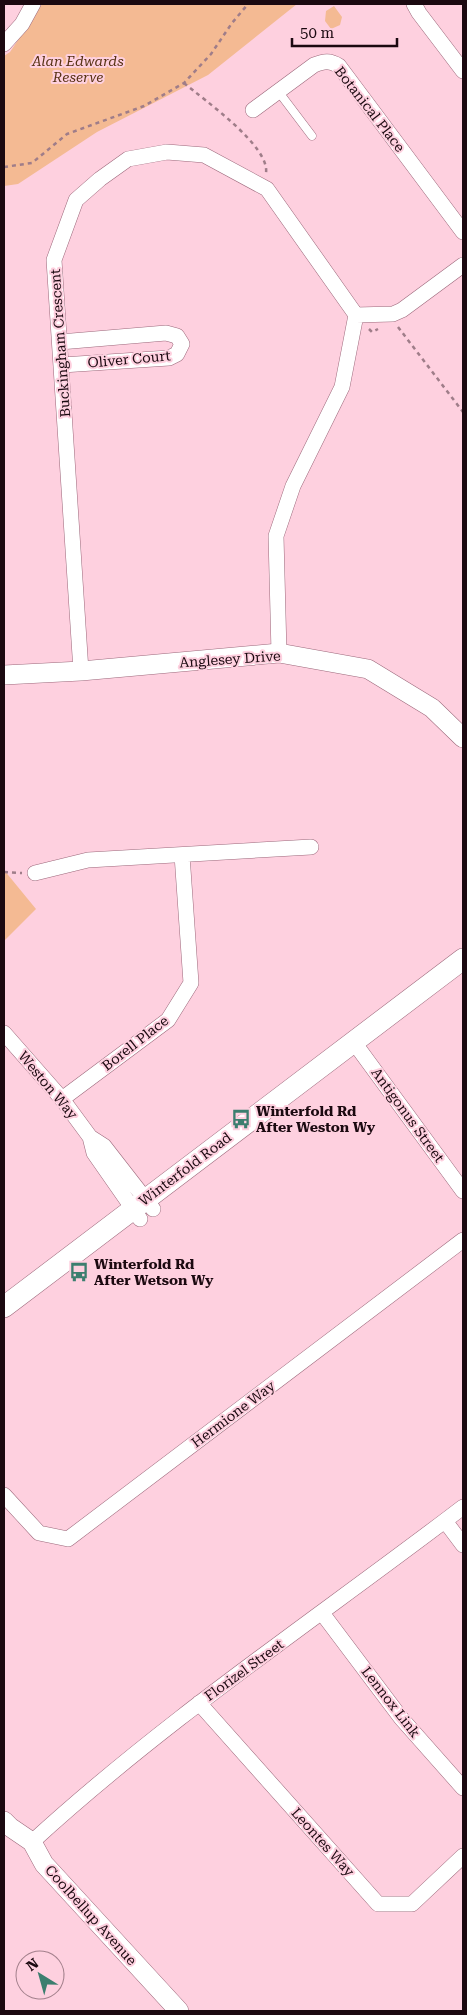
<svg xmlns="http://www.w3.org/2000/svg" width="467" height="2015" font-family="'Roboto Serif',serif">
  <rect width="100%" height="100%" fill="#fed0df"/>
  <path fill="#f4ba93" d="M42,4H297L208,75L97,132L18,184L4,186V56L10,52Z
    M334,6L342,17L340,25L331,29L325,21L326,11Z
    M4,870L36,909L4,941Z"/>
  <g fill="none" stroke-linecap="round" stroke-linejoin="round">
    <defs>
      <path id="service" d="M278,91L312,136"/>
      <path id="minor" d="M414,4L419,13L463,71
        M4,44L22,24L33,4
        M253,110L314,65C324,61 330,60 339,66L463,232
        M356,315L393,314L402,310L463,265
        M60,342L166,333L177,336L182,344L177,354L169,358L62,365
        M81,671L54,260L76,200L100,179L128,159L167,152L204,155L267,189L356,315L342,387L293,486L276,536L279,653
        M35,873L88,860L311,847
        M4,1033L62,1099L90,1137L94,1153L140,1219
        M353,1041L463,1191
        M62,1099L168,1020L191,983L182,855
        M90,1137L104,1146L153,1209
        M4,1495L39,1533L68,1539L463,1240
        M445,1521L463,1545
        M322,1613L401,1718L463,1788
        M199,1703L378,1904H412L463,1856
        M32,1842C166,1719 319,1617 463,1507"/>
      <path id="tertiary" d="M4,675L81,671L279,653L368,669L432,708L463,738
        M4,1821L10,1827L32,1842L44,1864L179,2011"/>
      <path id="secondary" d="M4,1307L463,959"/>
    </defs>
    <use href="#service" stroke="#9c687b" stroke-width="9"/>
    <use href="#minor" stroke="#9c687b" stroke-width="16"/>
    <use href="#tertiary" stroke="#9c687b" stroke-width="20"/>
    <use href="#secondary" stroke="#9c687b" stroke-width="22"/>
    <path stroke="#9f7d89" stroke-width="2.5" stroke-dasharray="4 4" stroke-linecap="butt" d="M184,83C204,100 270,146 266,173
      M4,167L32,163L67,134L144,106L184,83L211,54L232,23L248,4
      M398,327L463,412
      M369,329L372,332L378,329
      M4,872L22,873"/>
    <use href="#service" stroke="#fff" stroke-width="8"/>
    <use href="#minor" stroke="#fff" stroke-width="15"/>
    <use href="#tertiary" stroke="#fff" stroke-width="19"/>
    <use href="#secondary" stroke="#fff" stroke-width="21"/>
  </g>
  <defs>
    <symbol id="bus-bare" viewBox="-9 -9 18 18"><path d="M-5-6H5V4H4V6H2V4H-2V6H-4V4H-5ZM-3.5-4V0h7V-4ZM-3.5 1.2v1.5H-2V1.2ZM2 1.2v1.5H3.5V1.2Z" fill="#3c7e6f" stroke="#fed0df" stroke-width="2.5" paint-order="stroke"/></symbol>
  </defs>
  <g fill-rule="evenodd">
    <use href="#bus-bare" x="227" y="1105" width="28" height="28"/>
    <use href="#bus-bare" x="65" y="1258" width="28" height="28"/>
  </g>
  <g text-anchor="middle" stroke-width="4" stroke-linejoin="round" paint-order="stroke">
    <g font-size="14" font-style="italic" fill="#563113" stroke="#fed0df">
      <text x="78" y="66">Alan Edwards<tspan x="78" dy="16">Reserve</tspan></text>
    </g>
    <g font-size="14" fill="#1b0910" stroke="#fed0df">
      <text transform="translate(370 109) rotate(52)" y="5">Botanical Place</text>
      <text transform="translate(60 343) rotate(-94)" y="5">Buckingham Crescent</text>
      <text transform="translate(129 359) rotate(-5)" y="5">Oliver Court</text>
      <text transform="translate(230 659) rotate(-4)" y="5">Anglesey Drive</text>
      <text transform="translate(135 1043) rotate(-38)" y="5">Borell Place</text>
      <text transform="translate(48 1085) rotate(50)" y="5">Weston Way</text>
      <text transform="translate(408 1115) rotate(54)" y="5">Antigonus Street</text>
      <text transform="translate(185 1169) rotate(-37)" y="5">Winterfold Road</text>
      <text transform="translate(233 1414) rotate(-37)" y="5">Hermione Way</text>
      <text transform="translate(244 1670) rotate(-36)" y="5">Florizel Street</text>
      <text transform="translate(391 1702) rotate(52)" y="5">Lennox Link</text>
      <text transform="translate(323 1842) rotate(48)" y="5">Leontes Way</text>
      <text transform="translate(91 1915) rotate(48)" y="5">Coolbellup Avenue</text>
    </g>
    <g font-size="14" font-weight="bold" fill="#1b0910" stroke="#fed0df" text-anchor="start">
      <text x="256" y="1116">Winterfold Rd<tspan x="256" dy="16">After Weston Wy</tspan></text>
      <text x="94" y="1269">Winterfold Rd<tspan x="94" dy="16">After Wetson Wy</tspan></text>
    </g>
  </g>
  <rect width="467" height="2015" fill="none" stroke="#1b0910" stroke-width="10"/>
  <g transform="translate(40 1975) rotate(323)"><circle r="24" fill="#fed0df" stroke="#a3808c"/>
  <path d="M0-4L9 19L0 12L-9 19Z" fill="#3c7e6f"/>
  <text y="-8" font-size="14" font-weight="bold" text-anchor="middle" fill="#1b0910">N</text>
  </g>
  <path d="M292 38v8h105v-8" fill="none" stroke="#1b0910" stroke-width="2.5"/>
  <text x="300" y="38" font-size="15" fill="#1b0910" stroke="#fed0df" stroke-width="4" paint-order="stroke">50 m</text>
</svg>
